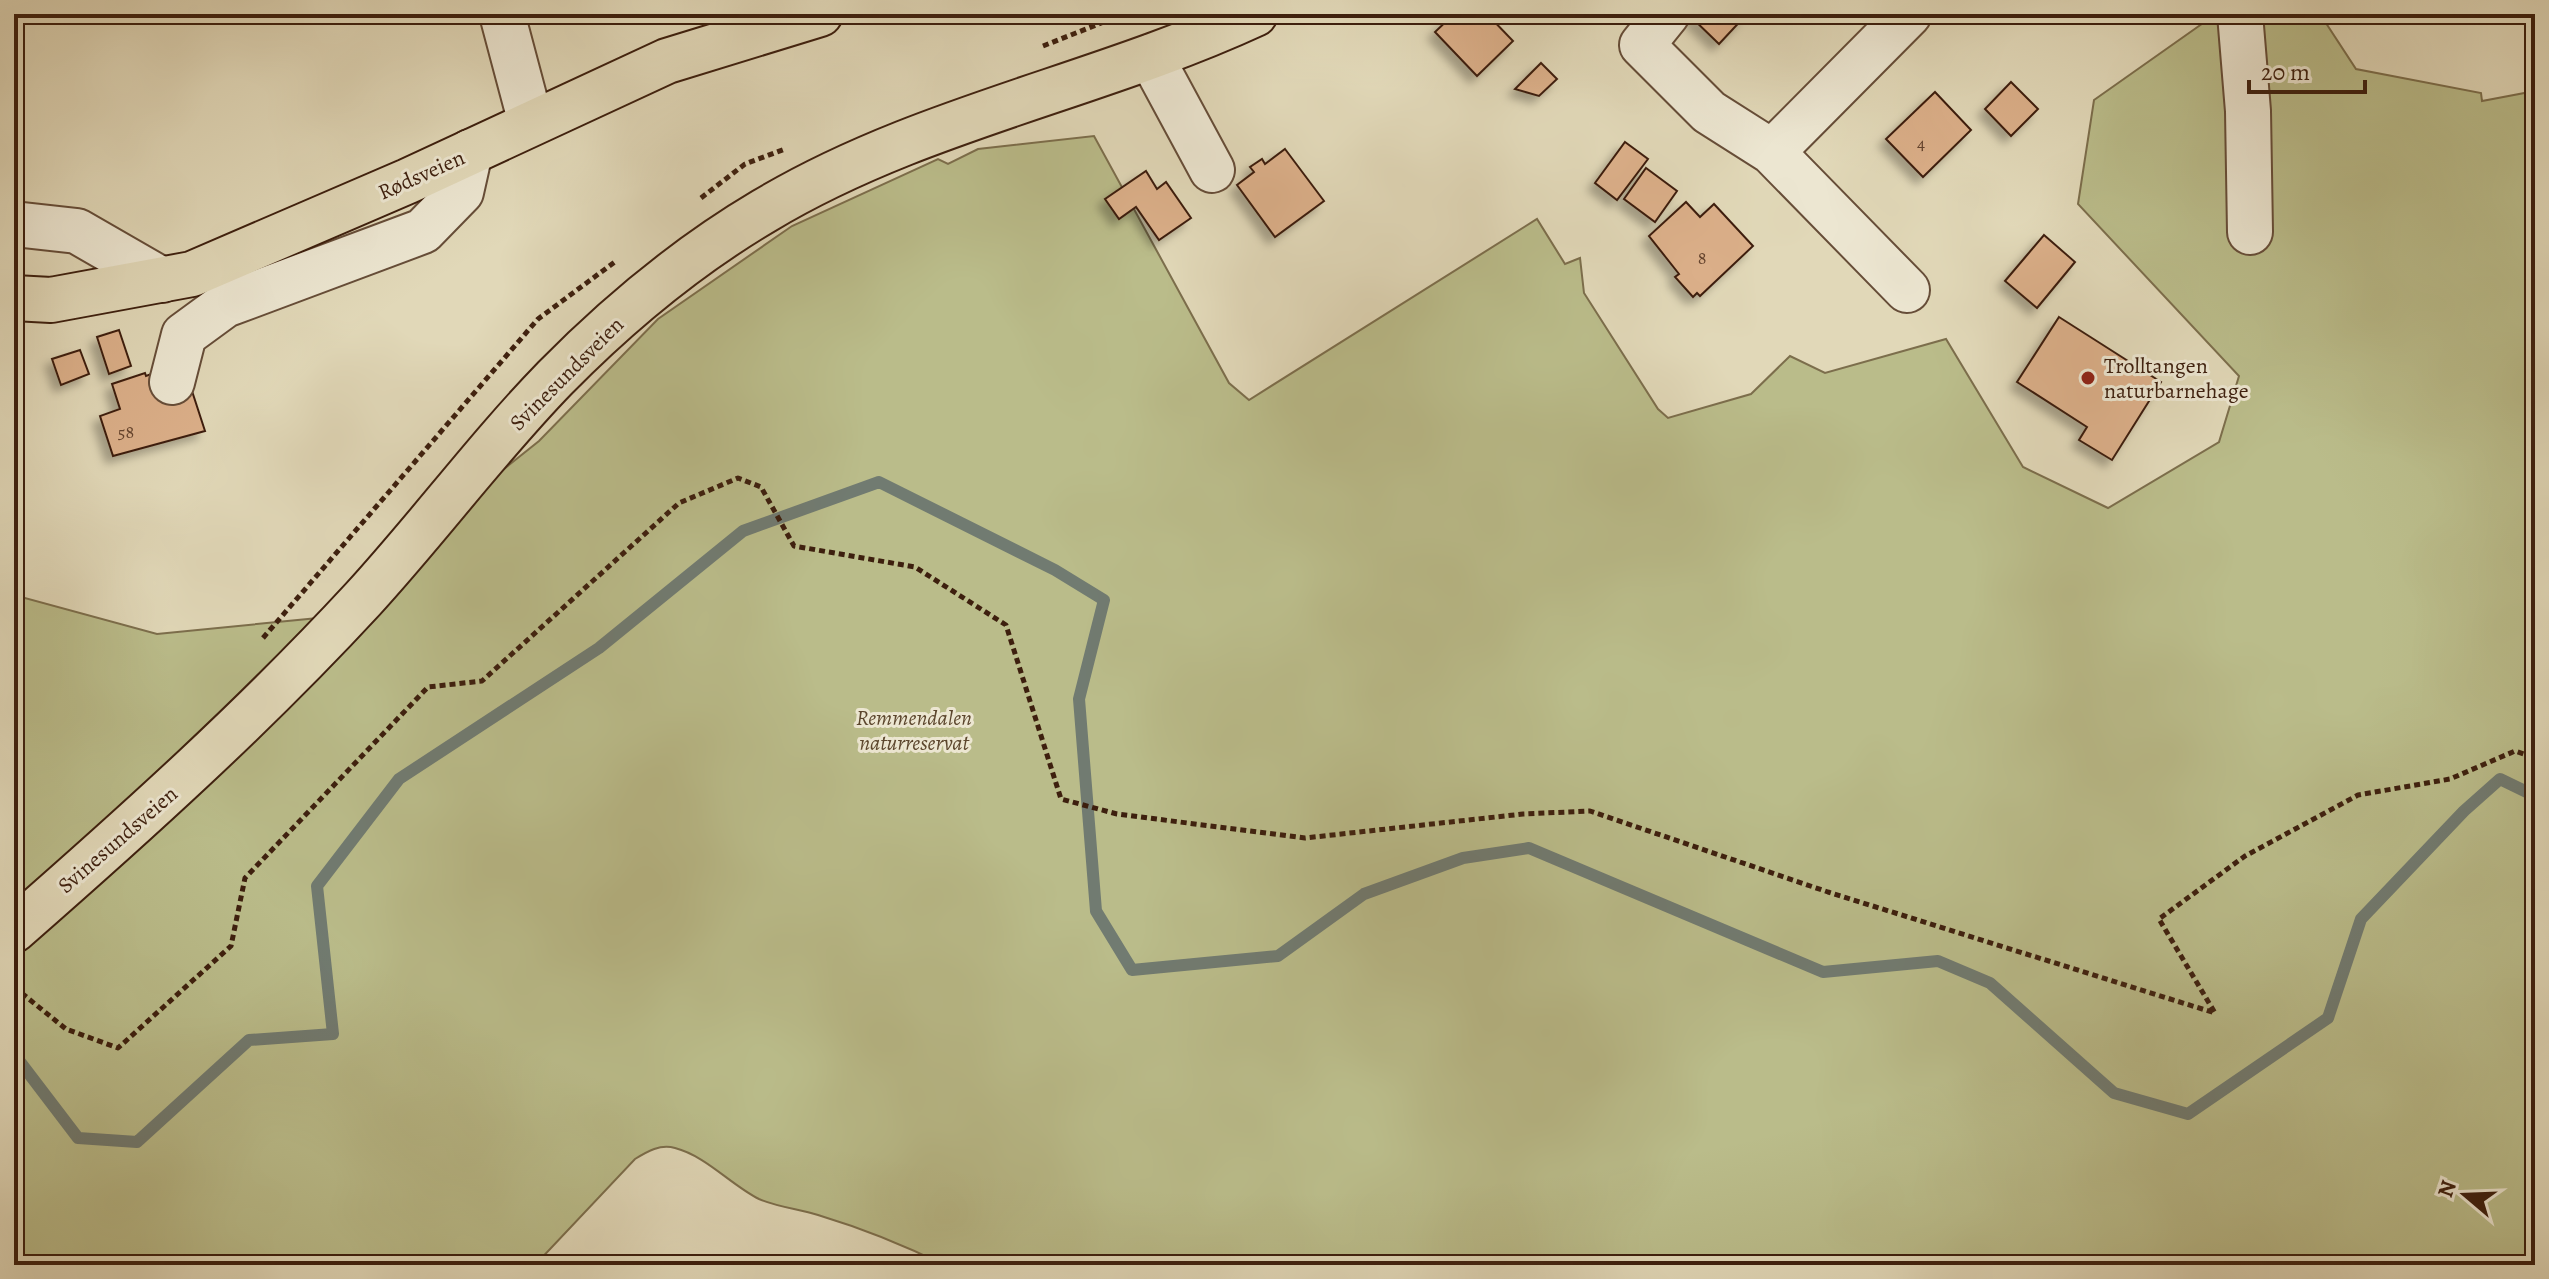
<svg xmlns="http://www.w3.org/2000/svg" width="2549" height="1279" font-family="Alegreya,serif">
  <defs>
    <filter id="shadow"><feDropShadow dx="-7" dy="7" stdDeviation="4" flood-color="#0004"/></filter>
  </defs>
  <rect width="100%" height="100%" fill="#e1d8b8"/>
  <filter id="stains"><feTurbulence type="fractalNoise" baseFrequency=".0025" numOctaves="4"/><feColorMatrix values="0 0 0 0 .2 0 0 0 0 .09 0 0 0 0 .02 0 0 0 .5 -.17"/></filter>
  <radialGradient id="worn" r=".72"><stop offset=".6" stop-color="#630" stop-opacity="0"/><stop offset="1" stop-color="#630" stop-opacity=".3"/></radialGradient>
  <path fill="#babc8a" stroke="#7c6e4c" stroke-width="2" d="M2216,14H2320L2356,69L2481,93L2482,101L2535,91V1265H944C904,1245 861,1228 818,1215C799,1209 777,1207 759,1199C731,1185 706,1156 675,1148C660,1144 648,1151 635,1159L535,1265H14V595L157,634L318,618L539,441L658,319L792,226L938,159L948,164L978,149L1094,136L1229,383L1249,400L1537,219L1565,264L1580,258L1584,293L1658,409L1668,418L1751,394L1790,356L1825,373L1946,339L2023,467L2108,508L2219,442L2239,376L2078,204L2094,100Z"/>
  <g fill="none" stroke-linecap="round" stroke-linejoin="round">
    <path stroke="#717b71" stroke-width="12" d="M14,1054L78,1138L137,1142L249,1040L333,1034L317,886L399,779L599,648L743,531L879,482L1055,570L1104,600L1079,699L1096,911L1132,970L1278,956L1364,894L1463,858L1529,848L1823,972L1938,961L1990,983L2114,1093L2188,1114L2328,1018L2361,919L2464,811L2500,779L2535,796"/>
  </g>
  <path fill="#dbaf89" stroke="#3d1f0e" stroke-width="2" filter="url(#shadow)" d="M1454,14H1487L1513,41L1477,76L1435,32Z
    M1688,14H1747L1719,44Z
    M1541,63L1557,79L1539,96L1515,89Z
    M2011,82L2038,109L2011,136L1985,109Z
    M1935,92L1971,130L1923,177L1886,139Z
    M1625,142L1648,159L1617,200L1595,183Z
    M1285,149L1324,201L1275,237L1237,185L1254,172L1250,167L1262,159L1265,164Z
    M1646,168L1677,191L1655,222L1624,199Z
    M1146,171L1157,189L1166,182L1191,218L1159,240L1136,207L1119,219L1105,199Z
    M1686,202L1700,217L1714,204L1753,246L1700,296L1697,293L1693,297L1675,277L1679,274L1649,236Z
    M2044,235L2075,262L2037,308L2005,281Z
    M2059,317L2161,382L2112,460L2079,440L2087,427L2017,382Z
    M119,330L131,366L109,374L97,337Z
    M80,350L89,374L61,385L52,359Z
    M145,373L146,376L154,373L191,388L205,431L113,456L100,416L120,409L112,384Z"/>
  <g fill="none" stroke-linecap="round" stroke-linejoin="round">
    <defs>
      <path id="minor" d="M502,14L531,123
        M1667,14L1642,45L1709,112L1772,152L1909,14
        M2240,14L2248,111L2250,232
        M1151,57L1212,170
        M1772,152L1907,290
        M14,224L77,231L162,280
        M172,382L184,335L225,305L423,231L461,192L470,152"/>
      <path id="major" d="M14,298L51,300L192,274L408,181L667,61L820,14"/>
      <path id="highway" d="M14,930C135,824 254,717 363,599C429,527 487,448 555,378C617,315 688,256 764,211C917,119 1095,88 1255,14"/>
    </defs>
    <use href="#minor" stroke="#664d38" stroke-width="48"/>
    <use href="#major" stroke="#3d1f0e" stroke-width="48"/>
    <use href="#highway" stroke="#3d1f0e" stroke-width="48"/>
    <path stroke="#3d1f0e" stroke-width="5" stroke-dasharray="6 4" stroke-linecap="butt" d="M1043,46L1124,14
      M701,198L745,164L785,149
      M263,638L538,319L616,261
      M14,987L66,1029L118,1048L231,946L245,878L428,687L482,681L679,503L738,478L761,487L794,546L915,567L1006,625L1061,799L1117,814L1305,838L1523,814L1590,811L1828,892L2215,1013L2159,919L2245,856L2358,795L2450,779L2515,751L2535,758"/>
    <use href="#minor" stroke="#ece6d1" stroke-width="44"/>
    <use href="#major" stroke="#e1d8b8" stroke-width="44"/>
    <use href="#highway" stroke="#e1d8b8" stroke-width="44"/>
  </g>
  <circle fill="#8f2418" stroke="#ece6d1" stroke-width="3" cx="2088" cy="378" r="8"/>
  <g text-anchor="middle" stroke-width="6" stroke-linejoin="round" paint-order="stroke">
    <g font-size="18" fill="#64432d">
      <text x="1921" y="149">4</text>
      <text x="1702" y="264">8</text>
      <text x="126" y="438">58</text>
    </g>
    <g font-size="22" fill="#3d1f0e" stroke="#ece6d1">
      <text transform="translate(421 174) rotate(-24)" y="8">Rødsveien</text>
      <text transform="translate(566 373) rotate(-45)" y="8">Svinesundsveien</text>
      <text transform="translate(117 839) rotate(-41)" y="8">Svinesundsveien</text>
    </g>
    <g font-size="22" fill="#3d1f0e" stroke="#ece6d1" text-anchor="start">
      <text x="2104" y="373">Trolltangen<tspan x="2104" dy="25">naturbarnehage</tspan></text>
    </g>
    <g font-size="22" font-style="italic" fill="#5c462d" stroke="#ece6d1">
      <text x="914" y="725">Remmendalen<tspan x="914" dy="25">naturreservat</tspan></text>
    </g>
  </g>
  <rect width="2549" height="1279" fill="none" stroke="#e1d8b8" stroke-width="48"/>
  <rect x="16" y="16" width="2517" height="1247" fill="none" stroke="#3d1f0e" stroke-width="4"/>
  <rect x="24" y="24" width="2501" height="1231" fill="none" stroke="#3d1f0e" stroke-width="2"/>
  <g transform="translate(2465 1195) rotate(289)" stroke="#ece6d1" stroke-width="6" paint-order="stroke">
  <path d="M0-6L14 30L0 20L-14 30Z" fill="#3d1f0e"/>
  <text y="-12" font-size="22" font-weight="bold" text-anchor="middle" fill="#3d1f0e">N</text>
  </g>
  <path d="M2249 80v12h116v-12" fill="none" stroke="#3d1f0e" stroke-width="4"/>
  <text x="2261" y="80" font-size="24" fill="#3d1f0e" stroke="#ece6d1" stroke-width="6" paint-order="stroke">20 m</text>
  <rect width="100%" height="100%" filter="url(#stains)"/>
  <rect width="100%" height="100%" fill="url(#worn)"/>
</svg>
